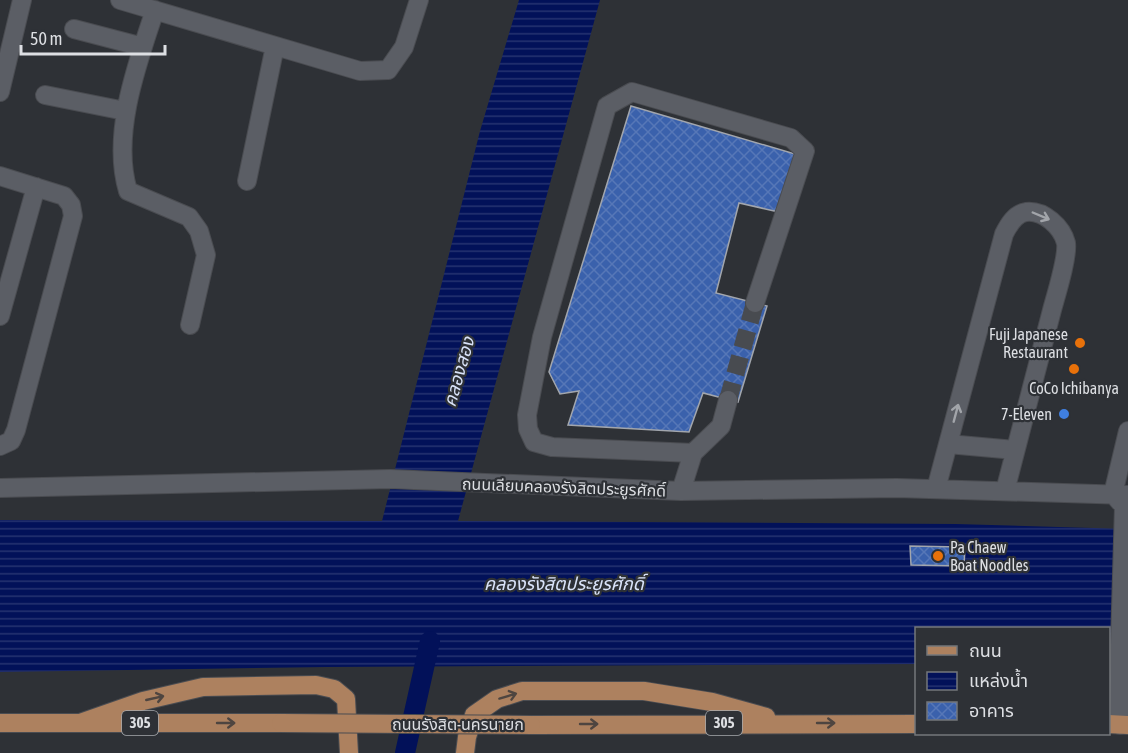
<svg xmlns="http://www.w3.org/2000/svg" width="1128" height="753" font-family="'Asap Condensed','Noto Sans Thai',sans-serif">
  <defs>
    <pattern id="water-rules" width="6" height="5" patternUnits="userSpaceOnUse" patternTransform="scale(1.5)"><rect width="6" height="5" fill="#021159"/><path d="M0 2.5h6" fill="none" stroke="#263371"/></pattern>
    <pattern id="building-cross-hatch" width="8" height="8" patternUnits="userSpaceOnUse" patternTransform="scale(1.5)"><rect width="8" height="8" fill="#3a61ac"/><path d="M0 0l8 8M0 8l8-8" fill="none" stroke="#5677b7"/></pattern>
  </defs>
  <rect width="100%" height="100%" fill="#2e3136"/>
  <path fill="url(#water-rules)" d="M519,0H600L458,521L956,524L1128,529V666L1109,665L1108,628H916V664L327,667L0,672V520L382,521L480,131Z"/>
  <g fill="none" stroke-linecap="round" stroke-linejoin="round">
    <path stroke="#021159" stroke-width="20" d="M405,753L430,641"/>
  </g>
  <path fill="url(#building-cross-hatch)" stroke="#a2a6ad" stroke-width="1.5" d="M631,106L795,154L779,212L739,203L716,293L767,306L738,402L703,393L689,432L568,425L579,391L560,394L549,372Z
    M910,546L965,547L964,566L911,565Z"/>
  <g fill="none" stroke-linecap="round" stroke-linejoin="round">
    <path stroke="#484b50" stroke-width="18" stroke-dasharray="18 9" stroke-linecap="butt" d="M728,400L755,303"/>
    <defs>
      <path id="minor" d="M120,0L360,71L388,70L404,47L419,0
        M155,10C137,64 111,135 128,191L189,217L199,231L206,255L190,325
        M74,29L143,47
        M0,92L22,0
        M45,95L125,111
        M0,176L64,196L71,205L73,216L16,430L11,441L0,446
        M247,181L275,46
        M0,316L36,187
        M948,444L1015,450
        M693,453L552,447L534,442L528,429L527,415L542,337L607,106L632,92L791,138L805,151L755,303
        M0,488L390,479L681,491L897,488L1128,495
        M936,489L1004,234C1009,224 1015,214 1026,212C1044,210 1062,227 1066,243C1068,257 1056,295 1052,310C1036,371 1020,431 1005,491
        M681,491L693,453L721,426L728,400
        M1120,502L1113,494L1128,431
        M1120,725L1119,679L1124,506L1128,501"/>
      <path id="major" d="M0,723H281
        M80,723L143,701L203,687L316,685L334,689L346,699L349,753
        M1108,724L1128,725
        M531,725L916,724
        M465,753L467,737L474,715L497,699L522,691H644L712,702L766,717"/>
    </defs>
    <use href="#minor" stroke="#4a4c51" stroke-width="20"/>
    <use href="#major" stroke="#4a4c51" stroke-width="20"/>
    <use href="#minor" stroke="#5b5e65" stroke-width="18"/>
    <use href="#major" stroke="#ad815f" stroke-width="18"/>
    <defs>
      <path id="major-bridge" d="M281,723L531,725"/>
    </defs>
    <use href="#major-bridge" stroke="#4a4c51" stroke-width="20" stroke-linecap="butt"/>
    <use href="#major-bridge" stroke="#ad815f" stroke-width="18"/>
  </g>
  <defs><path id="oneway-shaft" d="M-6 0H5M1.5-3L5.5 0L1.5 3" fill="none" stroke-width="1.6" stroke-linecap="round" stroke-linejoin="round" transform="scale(1.5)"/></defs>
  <g stroke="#a2a5aa">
    <use href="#oneway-shaft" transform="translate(1041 216) rotate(23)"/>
    <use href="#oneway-shaft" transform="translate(956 413) rotate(-75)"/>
  </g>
  <g stroke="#4e4540">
    <use href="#oneway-shaft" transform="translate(508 696) rotate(-17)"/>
    <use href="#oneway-shaft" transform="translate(155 698) rotate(-13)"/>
    <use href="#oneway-shaft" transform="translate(226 723)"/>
    <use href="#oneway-shaft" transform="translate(826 723)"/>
    <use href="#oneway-shaft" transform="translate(589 724)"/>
  </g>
  <g fill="#e8710a" stroke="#2e3136" stroke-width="2">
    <circle cx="1080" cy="343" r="6"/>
    <circle cx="1074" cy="369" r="6"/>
    <circle cx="938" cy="556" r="6"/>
  </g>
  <circle fill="#3f7fe0" stroke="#2e3136" stroke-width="2" cx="1064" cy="414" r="6"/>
  <g text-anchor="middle" stroke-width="4.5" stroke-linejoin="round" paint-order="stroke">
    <g fill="#2e3136" stroke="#a8abaf" stroke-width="1.5">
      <rect x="122" y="711" width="36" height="24" rx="4.5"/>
      <rect x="706" y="711" width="36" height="24" rx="4.5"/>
    </g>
    <g font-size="15" font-weight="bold" fill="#dddfe3">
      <text x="140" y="728">305</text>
      <text x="724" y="728">305</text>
    </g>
    <g font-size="16" fill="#dddfe3" stroke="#2e3136" text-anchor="end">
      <text x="1068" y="340">Fuji Japanese<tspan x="1068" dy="18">Restaurant</tspan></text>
      <text x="1074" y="394" text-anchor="middle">CoCo Ichibanya</text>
      <text x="1052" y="420">7-Eleven</text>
      <text x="950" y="553" text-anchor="start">Pa Chaew<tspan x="950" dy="18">Boat Noodles</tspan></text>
    </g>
    <g font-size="16" fill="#dddfe3" stroke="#2e3136">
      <text transform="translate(564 487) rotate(2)" y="6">ถนนเลียบคลองรังสิตประยูรศักดิ์</text>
      <text x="458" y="730">ถนนรังสิต-นครนายก</text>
    </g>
    <g font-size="18" font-style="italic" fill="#d9e3f9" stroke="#2e3136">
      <text transform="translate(459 372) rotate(-74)" y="6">คลองสอง</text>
      <text x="564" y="590">คลองรังสิตประยูรศักดิ์</text>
    </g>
  </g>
  <rect x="915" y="627" width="195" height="108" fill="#2e3136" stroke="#74777b" stroke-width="1.5"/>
  <rect x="927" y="646" width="30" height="9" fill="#ad815f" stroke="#74777b" stroke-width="1.5"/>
  <text x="969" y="657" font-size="18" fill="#dddfe3">ถนน</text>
  <rect x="927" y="672" width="30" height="18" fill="url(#water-rules)" stroke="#74777b" stroke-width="1.5"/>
  <text x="969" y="687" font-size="18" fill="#dddfe3">แหล่งน้ำ</text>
  <rect x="927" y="702" width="30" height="18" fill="url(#building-cross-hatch)" stroke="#74777b" stroke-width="1.5"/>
  <text x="969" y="717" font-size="18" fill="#dddfe3">อาคาร</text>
  <path d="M21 45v9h144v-9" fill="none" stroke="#dddfe3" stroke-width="3"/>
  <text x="30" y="45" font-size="18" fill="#dddfe3" stroke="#2e3136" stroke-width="4.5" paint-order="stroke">50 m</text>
</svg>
